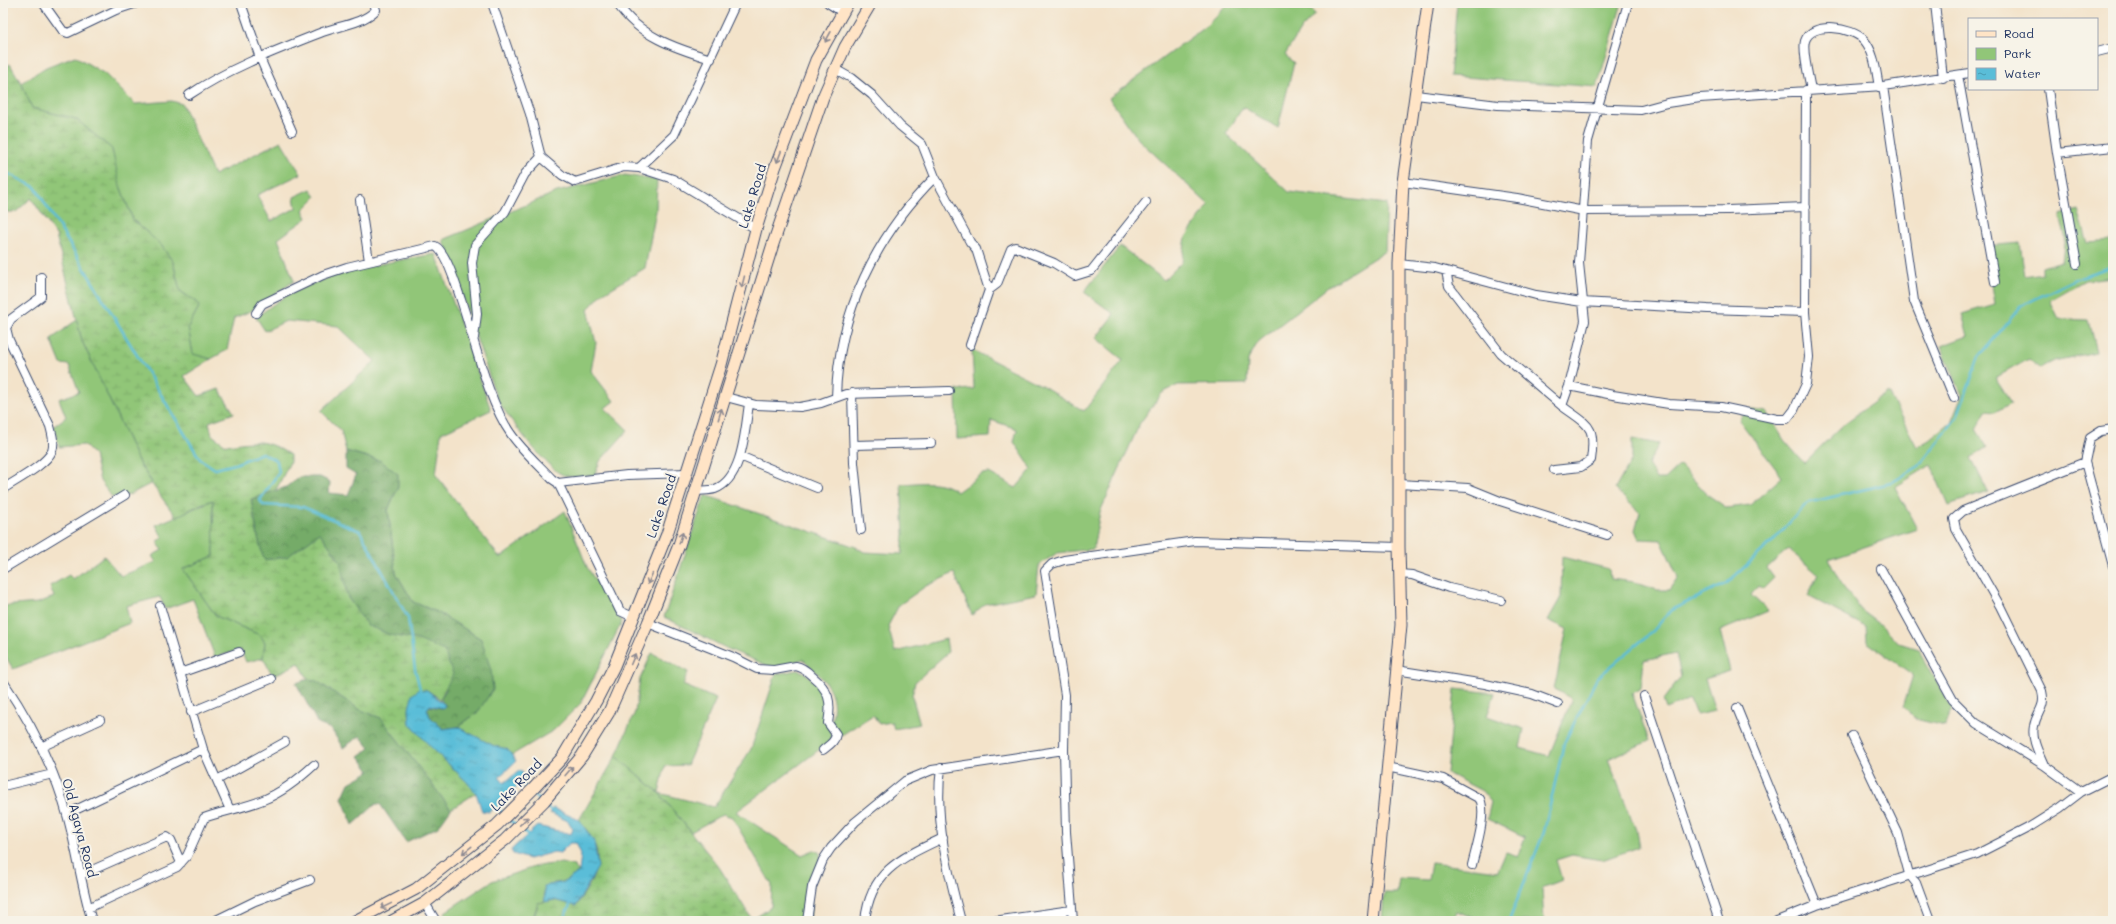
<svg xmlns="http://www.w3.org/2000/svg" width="2116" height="924" font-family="Mali,sans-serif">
  <defs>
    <pattern id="forest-crowns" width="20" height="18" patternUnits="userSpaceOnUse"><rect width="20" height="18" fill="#74ab68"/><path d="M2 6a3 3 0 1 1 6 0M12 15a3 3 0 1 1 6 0" fill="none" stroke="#5e8c59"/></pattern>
    <pattern id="wetland-marsh" width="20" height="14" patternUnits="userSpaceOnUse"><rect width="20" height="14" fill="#91c678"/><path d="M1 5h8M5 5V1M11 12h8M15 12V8" fill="none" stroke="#7caa6a"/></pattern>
    <pattern id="water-ripples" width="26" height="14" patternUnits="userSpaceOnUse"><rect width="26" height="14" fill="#5abdd8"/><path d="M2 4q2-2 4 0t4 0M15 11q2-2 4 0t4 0" fill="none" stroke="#4a9ab2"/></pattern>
  </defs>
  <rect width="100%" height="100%" fill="#f7f3e8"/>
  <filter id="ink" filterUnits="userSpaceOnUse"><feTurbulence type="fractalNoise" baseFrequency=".025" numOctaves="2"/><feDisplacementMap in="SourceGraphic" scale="8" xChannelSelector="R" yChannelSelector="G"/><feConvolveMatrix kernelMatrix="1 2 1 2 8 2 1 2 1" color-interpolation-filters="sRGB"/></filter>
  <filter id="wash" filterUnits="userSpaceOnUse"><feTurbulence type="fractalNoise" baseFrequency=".012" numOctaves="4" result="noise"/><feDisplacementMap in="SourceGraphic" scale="16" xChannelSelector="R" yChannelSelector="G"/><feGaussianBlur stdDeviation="0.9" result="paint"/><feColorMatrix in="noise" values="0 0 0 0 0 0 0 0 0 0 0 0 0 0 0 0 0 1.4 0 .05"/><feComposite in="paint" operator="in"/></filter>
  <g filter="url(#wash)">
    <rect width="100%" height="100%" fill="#f3e3ca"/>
    <path fill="#91c678" stroke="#567a6b" d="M1229,3H1305L1315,14L1301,29L1285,55L1294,63L1278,128L1243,107L1226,134L1289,192L1387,204L1385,251L1328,287L1258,342L1248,360L1247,384L1178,385L1162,393L1140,423L1100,512L1093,549L1057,553L1039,565L1036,594L985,604L972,615L954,573L926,586L899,605L888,626L895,652L946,639L948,652L915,682L912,696L920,724L894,729L892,722L879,724L873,715L840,736L831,722C840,691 823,679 803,659L773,668L728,649L664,617L705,495L856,547L864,552L902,554L904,534L901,484C920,483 942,479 957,492L982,474L989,473L1016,488L1032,469L1014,442L1017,429L991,420L990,437L957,439L956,390L974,389L972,350L1043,386L1084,411L1123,360L1096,338L1114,314L1084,292L1120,246L1164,280L1182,262L1186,237L1209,205L1139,140L1109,98L1206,26Z
      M1457,3H1622L1597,87L1450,76Z
      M75,56L105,74L135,104L172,101L182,104L214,175L281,141L301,174L257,195L271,221L296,208L294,197L311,189L316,197L303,210L307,218L278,239L294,281L251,311L234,318L227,350L211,359L193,355L188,327L200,305L180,291L173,262L161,245L133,220L120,186L76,119L32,108L21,83L46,67Z
      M625,175L657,180L656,211L645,268L602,294L588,309L596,343L591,371L614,401L605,408L628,430L600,461L595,475C585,476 570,479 561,474C545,466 507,416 497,399L443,240L557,192Z
      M2078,210L2088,243L2113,241V277L2085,280L2050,300L2059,319L2088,320L2096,352L2054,361L2040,369L2029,359L1995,378L2011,403L1995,412L1986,411L1976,429L1987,447L1971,458L1988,492L1948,505L1931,465L1895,487L1917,529L1829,559L1841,584L1861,610L1881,625L1899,643L1918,649L1952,709L1944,726L1915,719L1903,707L1913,675L1867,642L1866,627L1808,596L1818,574L1788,549L1767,568L1774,578L1763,589L1758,586L1751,595L1768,611L1720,631L1730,671L1705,679L1715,711L1696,715L1690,700L1666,709L1663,700L1681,676L1676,653L1644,660L1641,688L1632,693L1649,741L1608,759L1636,830L1639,847L1602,860L1572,855L1556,860L1562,880L1542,888L1544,921H1482L1456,911L1452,921H1382L1384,893H1397L1399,878L1428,880L1431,863L1498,871L1506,852L1518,856L1525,837L1487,819L1491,802L1482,791L1447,773L1455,689L1495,693L1487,716L1524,729L1520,748L1549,756L1572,699L1554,689L1567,629L1548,620L1561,597L1562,557L1609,569L1610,579L1634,582L1657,590H1669L1678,577L1661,540L1639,539L1635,530L1640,513L1615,489L1632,459V439L1659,444L1648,464L1656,479H1665L1680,465L1708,495L1727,508L1750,505L1782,477L1739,420L1746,409L1767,412L1784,440L1804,463L1845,423L1888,392L1917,447L1929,440L1951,422L1962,395L1941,346L1968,336L1962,314L1995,304L1986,246L2020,243L2025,276L2042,273V267L2062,261L2065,236L2060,215Z
      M436,254L491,410L441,433L436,475L500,558L565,511L587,567L622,622L581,703L554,730L512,755L507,749L494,746L458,727L478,712L481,639L439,613L413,602L396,573L388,510L398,487L381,461L346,451L341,431L321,411L375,361L338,326L286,321L265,331L256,317C268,309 280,298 294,292C338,270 388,262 436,254Z
      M77,320L82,341L140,465L152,483L127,496L112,497L100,481L94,455L84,445L59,447L54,426L66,417L59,399L79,392L69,365L61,364L51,339C61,333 67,326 77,320Z
      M213,500L214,556L183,569L216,616L260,635L265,642L263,658L246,662L241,650L215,657L193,599L165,609L160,597L126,606L130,623L13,669L3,652V606L38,603L54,597L50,586L69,575L73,579L104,556L121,576L156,562L152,556L162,550L157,541L163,538L156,525Z
      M652,653L688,672L683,685L716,699L687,765L665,766L659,793L714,807L751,749L776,674L797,670L804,672L824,690L832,740L736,812L802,855L814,850L819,851C826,867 812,883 804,897L811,903L810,921H753L752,920L771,907L772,885L732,817L723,814L691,832L659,793L616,756L635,712L640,679Z
      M561,863L574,866L579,872L564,882L554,883L544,892L545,902L538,903L532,921H450L445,912L492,881L537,866Z"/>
    <path fill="url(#forest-crowns)" stroke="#486d63" d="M346,451L381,461L398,474V487L388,510L396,573L413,602L439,613L481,639L491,670L493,689L478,712L458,727L443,729L430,717L427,709L428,706L442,708L445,705L440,699L446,690L418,640L390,635L367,625L348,598L340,561L320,533L287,557L264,560L258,538L251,499L286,487L299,477H320L330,482L329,493L348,495L356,475L346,469Z
      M308,679L315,680L359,709L381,718L451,809L438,827L406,842L380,804H376L353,825L342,798L349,783L370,771L359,756L370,748L360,736L343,748L331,729L318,724L296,683Z"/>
    <path fill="url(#wetland-marsh)" stroke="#567a6b" d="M10,64L21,83L32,108L76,119L112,149L120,186L133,220L161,245L173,262L180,291L200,305L188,327L193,354L211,359L184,376L199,396L219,389L234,413L209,422L212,435L226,445C256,441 264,438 290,455V462L276,490L251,499L258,538L264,560L287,557L320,533L340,561L348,598L367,625L390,635L418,640L444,651L453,674L440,699L427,690L409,709L410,724L430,746L467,782L476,793L451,809L381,718L359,709L315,680L308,679L299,663L273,676L263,658L265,642L260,635L216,616L183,569L214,556L213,500L201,504L176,517L151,483L152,482L140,465L82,341L56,235L31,198L16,212H3V68Z
      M616,756L659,793L719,867L753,921H533L538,903L554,900L576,906C589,886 605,865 593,841C590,834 584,827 579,820Z"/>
    <path fill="url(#water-ripples)" stroke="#3a769b" d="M418,690H427L445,705L443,708L430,705L427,709L430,717L443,729L458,727L494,746L507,749L516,761L499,777L504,783L520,770L527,778L489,812L482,811L476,793L467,782L430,746L410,724L409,709L412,695Z
      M553,808L579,820L594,841L598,867L576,906L554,900L545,902L544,886L564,882L579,872L581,854L576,843H570L560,853L554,852L529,859L513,854L511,850L537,826L571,834L573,829L568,821L550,813Z"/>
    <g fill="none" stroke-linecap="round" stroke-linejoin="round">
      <path stroke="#5abdd8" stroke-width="2.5" d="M3,171L35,187L200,459L215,469L235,464L262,453L277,461L279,472L260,500L263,505L303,507L360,531L408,618L415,669L421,693
        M519,782L529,790
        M532,793L540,801
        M494,803L504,814
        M544,805L554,813
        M507,818L516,825
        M521,829L530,836
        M565,921V916L571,903
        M1509,921L1544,832L1564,743L1597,678L1653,631L1671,610L1726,584L1772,542L1807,503L1891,483L1919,466L1957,417L1979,357L2021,306L2080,277L2113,266"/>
    </g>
  </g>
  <g filter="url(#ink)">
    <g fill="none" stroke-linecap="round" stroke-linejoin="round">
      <defs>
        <path id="street" d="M43,3L63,31L68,33L116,10L137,3
          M241,3L260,58L292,131
          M492,3L530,114L541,157L562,175L575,182L624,167L639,168L674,135L736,3
          M617,3C638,36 675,48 711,59
          M828,3L842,12
          M1935,3L1943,78
          M2097,52L2113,48
          M835,69L851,78L872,95L900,126L922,144L935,177L970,242L976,249L989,290L970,345
          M1958,75L1995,282
          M1883,86L1914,301L1954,398
          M2048,89L2057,153L2077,264
          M1811,90C1809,78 1802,51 1805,41C1811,21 1852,27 1864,40C1875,53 1876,71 1879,87
          M189,95C227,69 277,50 320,33C338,26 362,24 376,10L374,3
          M1416,95L1498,105L1641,110L1667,103L1700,98L1883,86L1969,73
          M2057,153L2113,147
          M639,168L673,179L756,229
          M1403,182L1517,198L1584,211L1728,210L1806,207
          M360,200L369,261
          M1399,264L1435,268L1536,295L1582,302L1708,309L1805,312
          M1446,271L1449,286L1501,354L1562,406
          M989,290L997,284L1011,249L1015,247L1054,263L1075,276L1091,271L1146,202
          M256,313L262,304L323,275L347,267L435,246C446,251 457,288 461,300C474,338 488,402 511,434C522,450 538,464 552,479L558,483L627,475L687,473
          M474,338L477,314L472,263L475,245L505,212L525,174L541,157
          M1569,386L1613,395L1669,404L1721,407L1777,419H1787L1794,410L1806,384L1809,357L1805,312L1806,90
          M852,393L854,463L861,530
          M726,397L756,405L800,407L821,403L846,394L949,391
          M836,397C838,313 876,236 935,177
          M2113,429L2101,431L2090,438L2085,462L2113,566
          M854,445L931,443
          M740,456L817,488
          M1554,470L1581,467L1591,460C1596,425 1589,426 1562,406L1569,386L1585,321L1579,263L1588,141L1628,3
          M558,483L620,611L633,617
          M1399,484L1468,488L1500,501L1607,535
          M3,489C16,480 46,465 52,451C55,443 52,434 50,426L9,340L6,328L11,319L41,297V277
          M696,491C702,490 709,491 715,489C743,479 745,429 749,404
          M3,569L125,495
          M1881,569L1953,700L1976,723L2044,765L2081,792
          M1399,574L1412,575L1449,588L1501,600
          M160,606L203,749L230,810
          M648,623L733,657L757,669L774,670L796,666C802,667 807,671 812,676C829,690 832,701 828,723L836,734C835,742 829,745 823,750
          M1396,670L1485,684L1532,694L1558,704
          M180,673L239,652
          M3,681C30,721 54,767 67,815C77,850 81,886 92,921
          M1644,696L1719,921
          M1737,708L1817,905
          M191,712L271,679
          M1852,736L1898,833L1909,874L1916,883L1930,921
          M41,747L100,720
          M2044,765C2039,753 2031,739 2034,726C2037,711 2046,708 2042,691L2000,606L1956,529L1954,519L1963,511L2085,462
          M1387,767L1443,779L1480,799C1487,815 1476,848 1472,865
          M941,768C934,819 948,872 961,921
          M217,780L285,742
          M3,786L53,774
          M67,814L203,749
          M81,875L167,837L171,840L181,863
          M425,903L436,921
          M88,908L177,867L187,856L204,818C223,811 244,808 263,800C283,792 299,779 314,765
          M214,921L255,901L310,880
          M807,921L812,887L823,860L831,848L855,822L905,781L932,770L1064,750
          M865,921C870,871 901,858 943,838
          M994,921L1071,910
          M1073,921L1066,832L1064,750L1065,695L1045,571L1052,564L1064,560L1195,541L1399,547
          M1777,921L1817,905L1977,854L2028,828L2060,808L2081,792L2113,776"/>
        <path id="secondary" d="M355,921L416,889L497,825L533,789L562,758L596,701L614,666L667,534L721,365L756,229L775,168L816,60L848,3
          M392,921L425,903L505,840L544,801L582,756L609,712L648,623L679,545L773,244L823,97L845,47L871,3
          M1373,921L1401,625L1399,547V264L1403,182L1428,3"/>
      </defs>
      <use href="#street" stroke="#3b4a6e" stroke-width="10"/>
      <use href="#secondary" stroke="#3b4a6e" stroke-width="13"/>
      <use href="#street" stroke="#fff" stroke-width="8"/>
      <use href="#secondary" stroke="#ffe4c6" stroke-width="11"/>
    </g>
    <defs><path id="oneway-shaft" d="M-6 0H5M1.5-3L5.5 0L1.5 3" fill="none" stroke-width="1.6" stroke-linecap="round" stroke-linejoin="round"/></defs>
    <g stroke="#8d8a92">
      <use href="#oneway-shaft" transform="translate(828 37) rotate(119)"/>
      <use href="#oneway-shaft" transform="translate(779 157) rotate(111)"/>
      <use href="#oneway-shaft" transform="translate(743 282) rotate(104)"/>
      <use href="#oneway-shaft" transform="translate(720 414) rotate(-73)"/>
      <use href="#oneway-shaft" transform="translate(681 538) rotate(-72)"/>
      <use href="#oneway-shaft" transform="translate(650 579) rotate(114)"/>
      <use href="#oneway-shaft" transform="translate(633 659) rotate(-67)"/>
      <use href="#oneway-shaft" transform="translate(569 771) rotate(-50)"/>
      <use href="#oneway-shaft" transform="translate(524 821) rotate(-44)"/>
      <use href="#oneway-shaft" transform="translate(467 850) rotate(142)"/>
      <use href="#oneway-shaft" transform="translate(386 906) rotate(154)"/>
    </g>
  </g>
  <g text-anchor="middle" stroke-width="4" stroke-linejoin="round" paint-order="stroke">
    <g font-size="13" fill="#1b2f5e" stroke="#f7f3e8">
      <text transform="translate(752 196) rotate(-73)" y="5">Lake Road</text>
      <text transform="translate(661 506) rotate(-71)" y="5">Lake Road</text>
      <text transform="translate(516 785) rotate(-46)" y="5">Lake Road</text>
      <text transform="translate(80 828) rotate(75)" y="5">Old Agaya Road</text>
    </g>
  </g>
  <rect width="2116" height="924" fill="none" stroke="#f7f3e8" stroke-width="16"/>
  <rect x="1968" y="18" width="130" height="72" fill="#f7f3e8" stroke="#9fa5b1"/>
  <rect x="1976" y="31" width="20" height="6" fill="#ffe4c6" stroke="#9fa5b1"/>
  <text x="2004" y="38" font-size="12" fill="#1b2f5e">Road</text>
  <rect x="1976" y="48" width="20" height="12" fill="#91c678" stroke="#9fa5b1"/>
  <text x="2004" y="58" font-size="12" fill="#1b2f5e">Park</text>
  <rect x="1976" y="68" width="20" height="12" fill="url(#water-ripples)" stroke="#9fa5b1"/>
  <text x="2004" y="78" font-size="12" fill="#1b2f5e">Water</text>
</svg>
